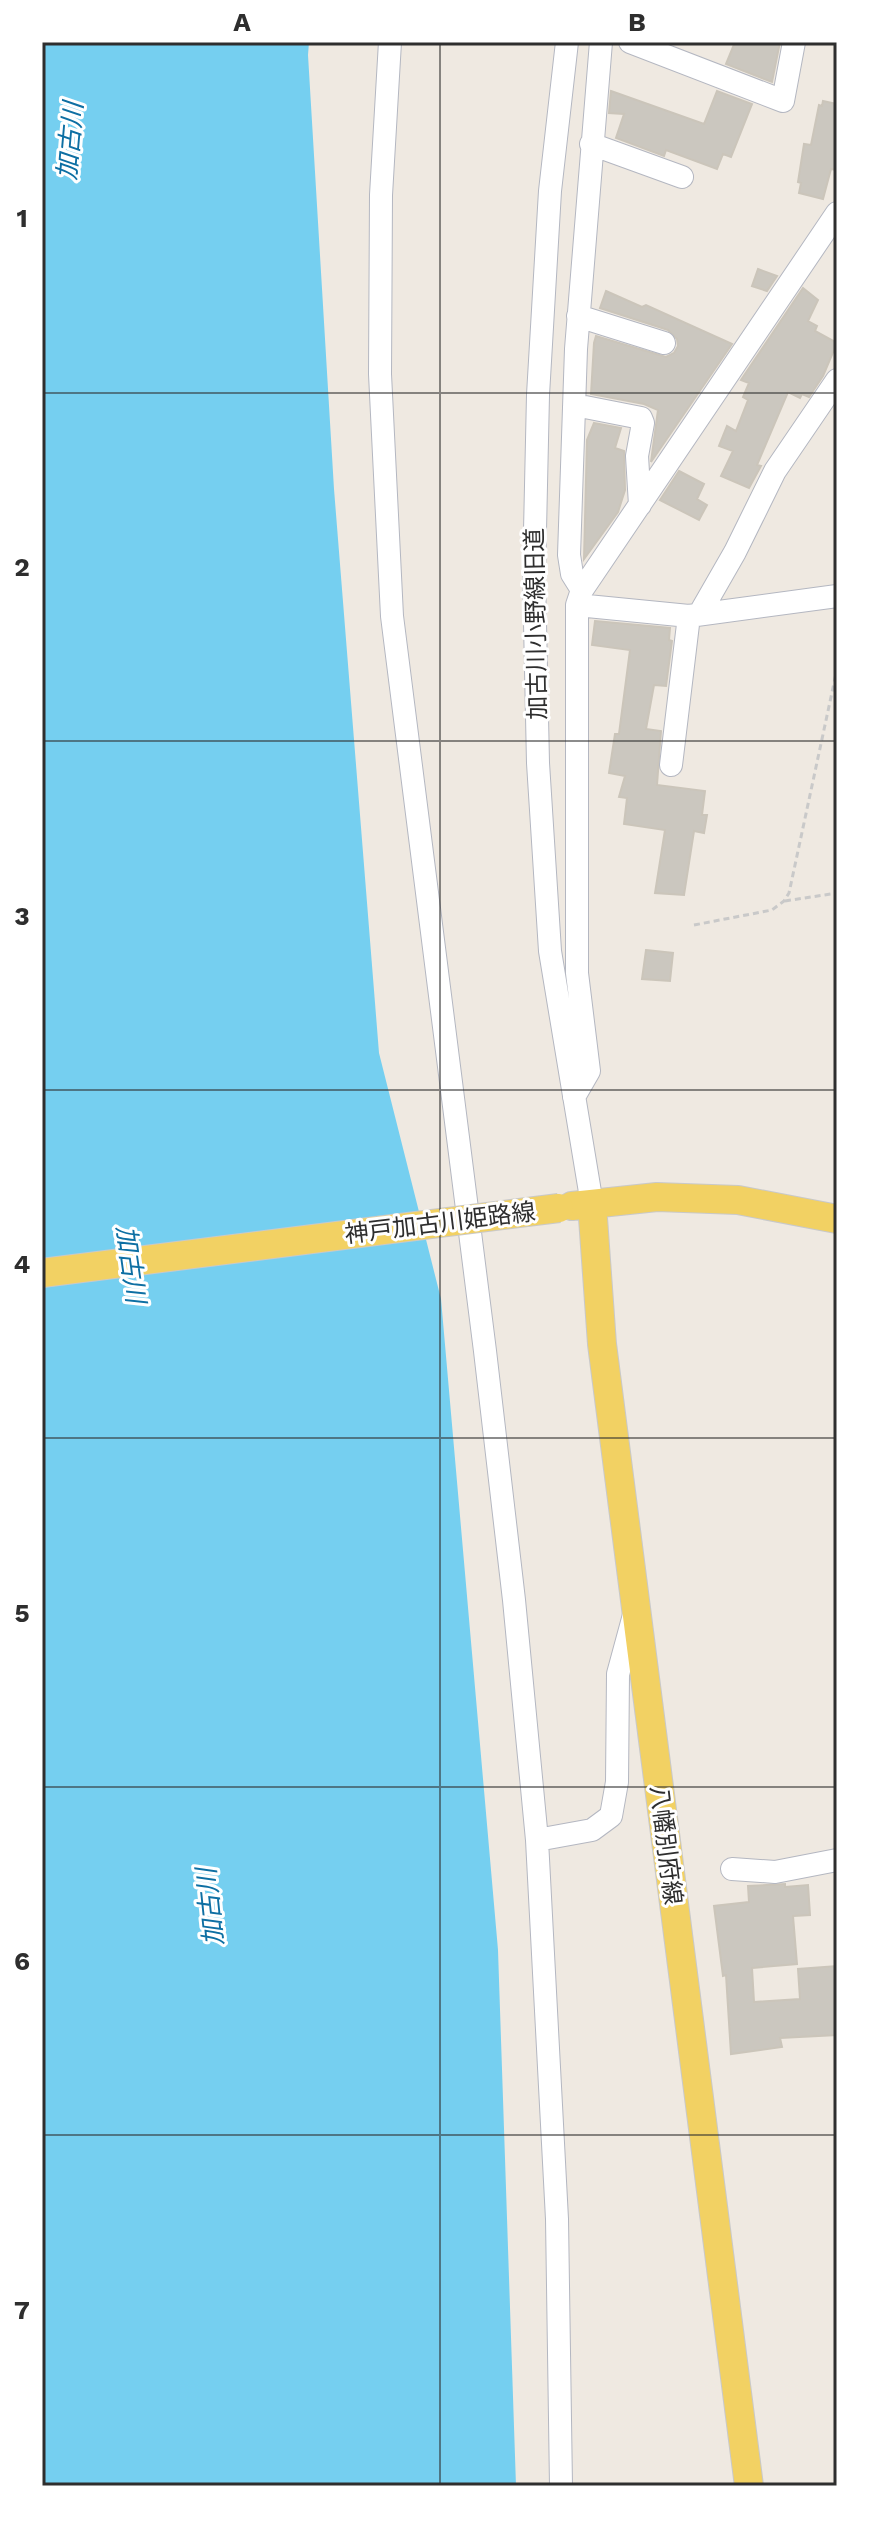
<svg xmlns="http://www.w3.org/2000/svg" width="879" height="2528" font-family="'Work Sans','Noto Sans JP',sans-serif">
  <rect width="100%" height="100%" fill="#efe9e1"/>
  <path fill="#75cff0" d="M42,42H309L308,55L334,489L379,1053L441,1299L498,1950L516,2486H42Z"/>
  <path fill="#cbc7bf" stroke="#cbc5ba" stroke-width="2" d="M735,42H780L772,82L726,64Z
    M611,91L704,124L717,91L752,104L731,157L723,154L717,169L666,150L664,156L616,138L624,114L609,113Z
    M823,101L837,104V170L831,169L823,199L799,193L801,183L798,182L804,144L811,145L819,105L822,106Z
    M758,269L777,276L767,291L752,286Z
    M803,288L818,300L808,321L817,326L815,331L837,343L823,376L809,397L802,394L800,398L788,392L757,465L761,466L749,488L721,476L733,451L719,446L727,426L736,431L748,400L743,397L749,383L741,380Z
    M606,291L642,307L646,305L732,344L651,462L658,410L644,404L591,394L594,343L596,336L666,357L674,353L678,346L677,339L668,330L600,308Z
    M594,423L621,428L615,448L624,451L625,490L618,512L584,559L587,440Z
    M679,471L704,484L697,499L707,505L699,520L660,500Z
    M595,621L670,628L669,640L672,641L666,686L654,685L646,729L661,731L657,785L705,791L702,815H707L704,833L694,831L684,895L655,893L665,830L624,824L627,798L619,797L625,776L609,773L615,734H619L630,650L592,645Z
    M646,950L673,953L670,981L642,979Z
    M785,1884V1887L808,1885L810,1915L793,1916L797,1964L752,1968L754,2002L800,1999L798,1969L837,1966V2035L780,2038L782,2047L731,2054L726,1975L723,1976L714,1906L749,1902L748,1886Z"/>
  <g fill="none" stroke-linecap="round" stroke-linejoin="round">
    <defs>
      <path id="minor" d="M390,42L381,195L380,374L392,616L485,1351L514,1600L537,1840L557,2219L561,2486
        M567,42L550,191L538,395L534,576L538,763L550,951L592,1204
        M630,42L783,101L794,42
        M591,144L682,177
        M578,316L664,343
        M574,407H585L641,418L643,423L637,456L640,505
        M582,590L837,213
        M577,605L689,616L837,596
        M700,613L735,552L775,471L837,380
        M671,765L689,616
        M574,1097L589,1071L577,973V605L582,590L572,574L569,555L576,349L601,42
        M537,1840L592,1830L611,1816L617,1782L618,1674L634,1615
        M732,1869L775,1872L837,1860"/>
      <path id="major" d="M592,1204L602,1344L749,2486
        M572,1206L657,1197L738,1200L837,1219"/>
    </defs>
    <use href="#minor" stroke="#b4b7c1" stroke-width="24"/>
    <use href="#major" stroke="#c9c9c9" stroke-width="30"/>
    <path stroke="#c9c9c9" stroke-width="3" stroke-dasharray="6 4" stroke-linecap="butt" d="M785,901L837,893
      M694,925L772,910L784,901L789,893L837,669"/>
    <use href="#minor" stroke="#fff" stroke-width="22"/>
    <use href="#major" stroke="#f2d163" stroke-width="28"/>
    <defs>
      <path id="major-bridge" d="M42,1273L559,1208"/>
    </defs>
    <use href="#major-bridge" stroke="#c9c9c9" stroke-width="30" stroke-linecap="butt"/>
    <use href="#major-bridge" stroke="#f2d163" stroke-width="28"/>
  </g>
  <path fill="none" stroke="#2e2e2e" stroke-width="2" stroke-opacity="0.55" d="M440,42V2486M42,393H837M42,741H837M42,1090H837M42,1438H837M42,1787H837M42,2135H837"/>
  <g text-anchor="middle" stroke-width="6" stroke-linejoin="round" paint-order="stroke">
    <g font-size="24" fill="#2e2e2e" stroke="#fff">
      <text transform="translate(536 624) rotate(-91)" y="8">加古川小野線旧道</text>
      <text transform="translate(440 1223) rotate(-7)" y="8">神戸加古川姫路線</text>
      <text transform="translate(666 1845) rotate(83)" y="8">八幡別府線</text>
    </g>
    <g font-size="26" font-style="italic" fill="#0d6fa3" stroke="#fff">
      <text transform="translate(70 141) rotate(-85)" y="9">加古川</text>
      <text transform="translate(131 1264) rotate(82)" y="9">加古川</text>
      <text transform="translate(210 1907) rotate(-96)" y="9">加古川</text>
    </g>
  </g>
  <rect width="879" height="2528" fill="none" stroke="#ffffff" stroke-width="88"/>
  <rect x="44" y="44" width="791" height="2440" fill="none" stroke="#2e2e2e" stroke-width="3"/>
  <g font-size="26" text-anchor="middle" font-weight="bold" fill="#2e2e2e">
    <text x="242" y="31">A</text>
    <text x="637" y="31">B</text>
    <text x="22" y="227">1</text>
    <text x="22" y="576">2</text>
    <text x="22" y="925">3</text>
    <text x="22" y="1273">4</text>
    <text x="22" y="1622">5</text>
    <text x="22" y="1970">6</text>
    <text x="22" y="2319">7</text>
  </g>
</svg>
